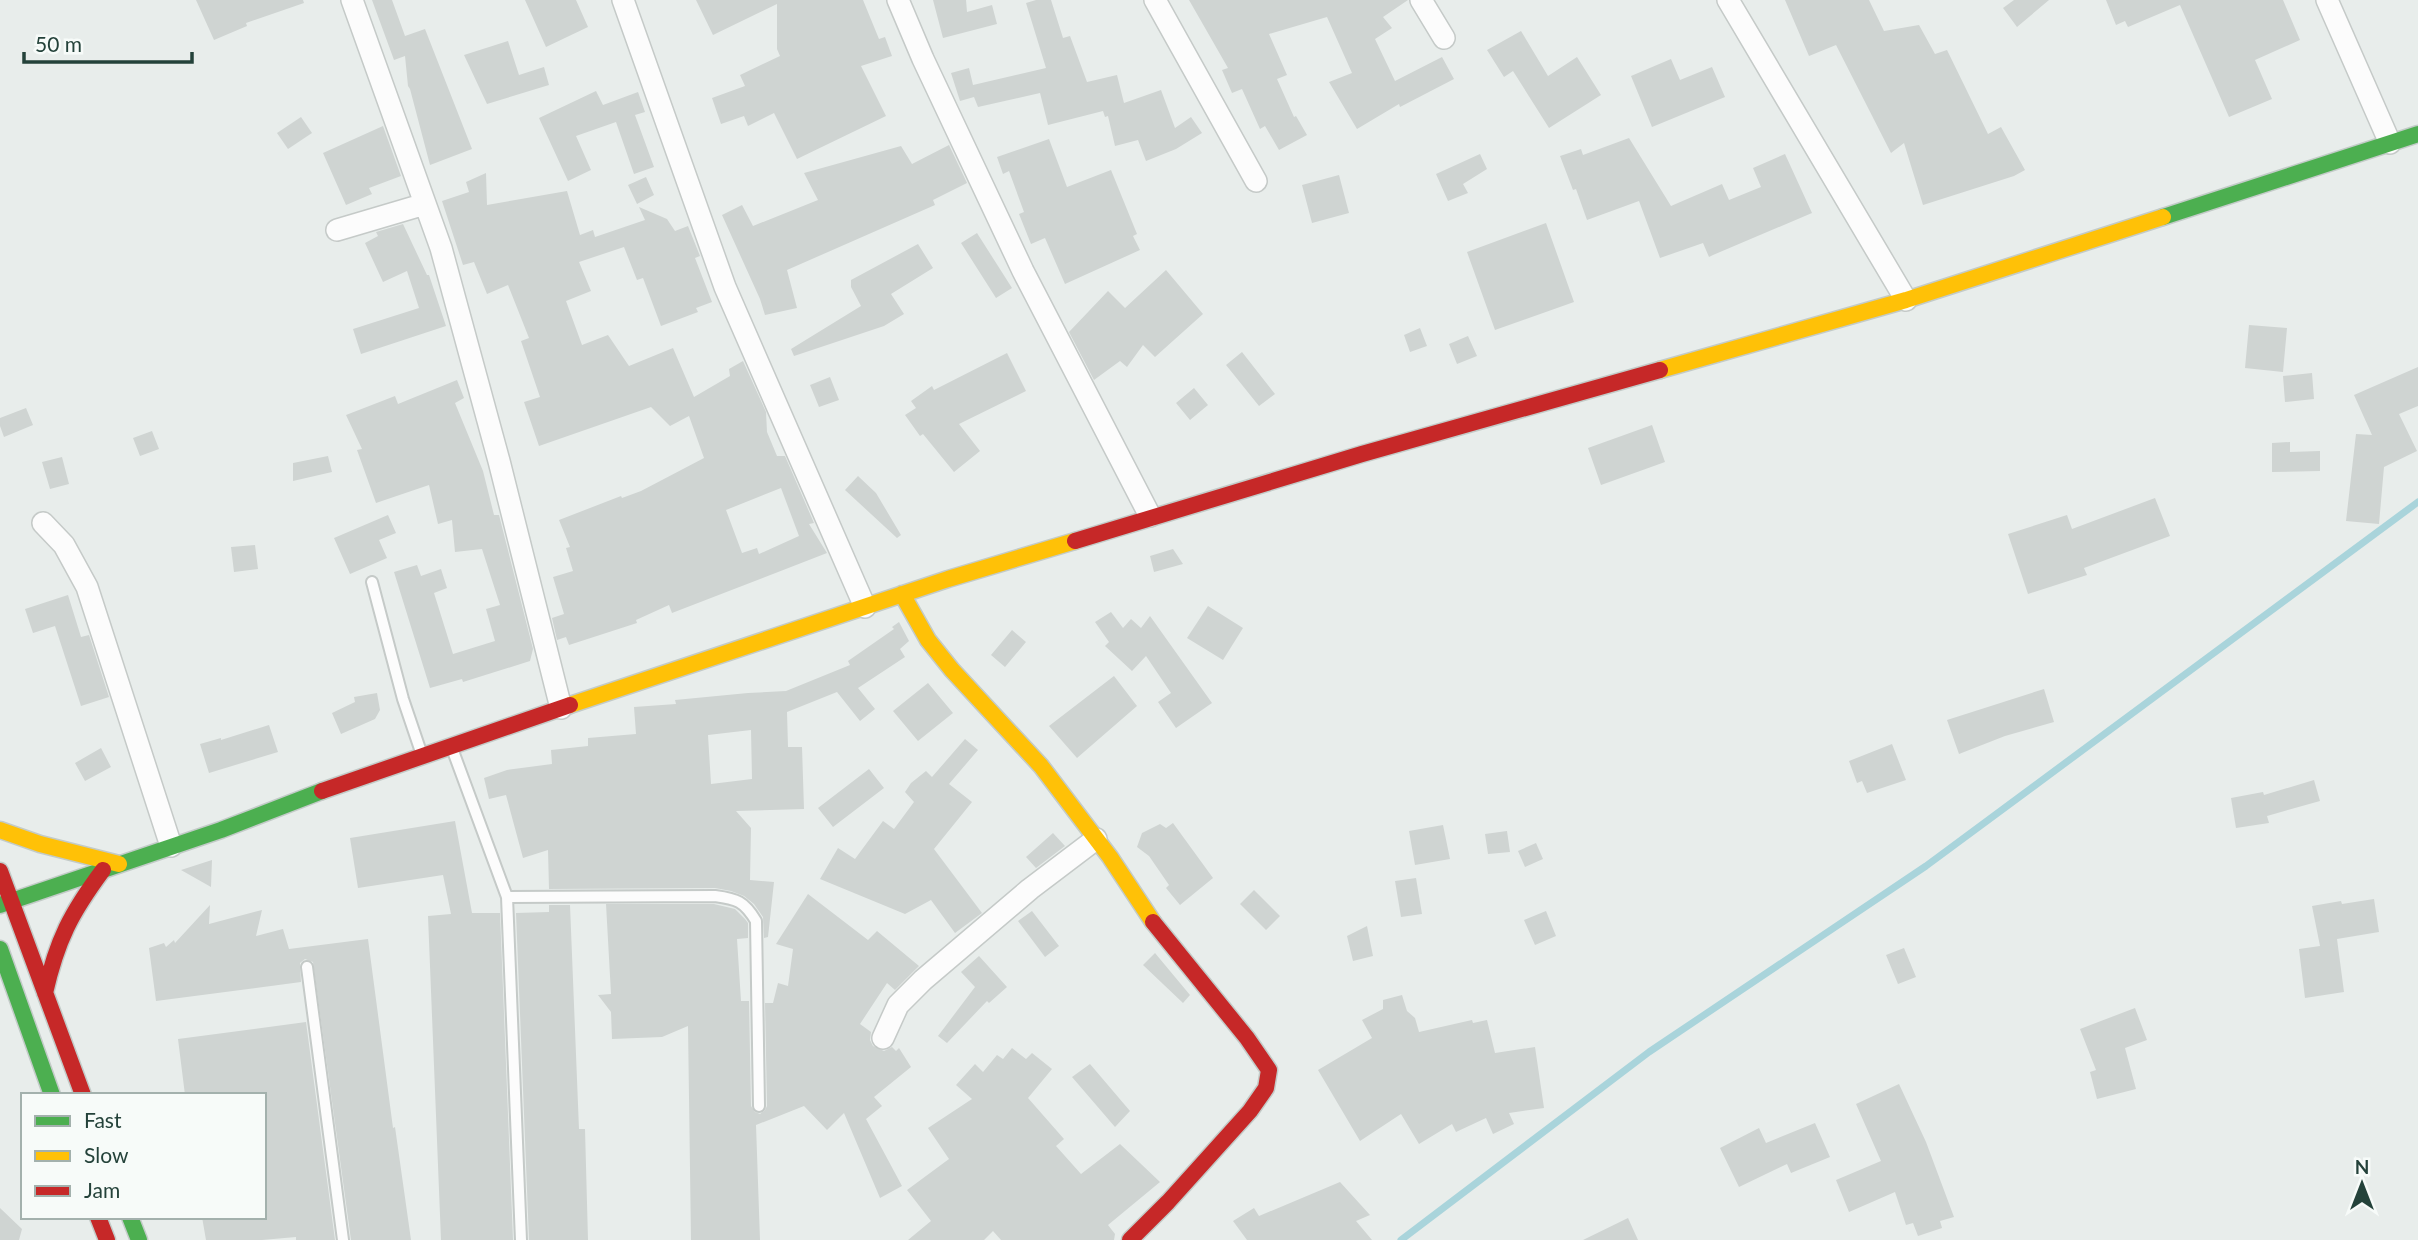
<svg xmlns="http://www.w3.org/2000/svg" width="2418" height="1240" font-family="Lato,sans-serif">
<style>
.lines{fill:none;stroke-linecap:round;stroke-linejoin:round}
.stream{stroke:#a9d4db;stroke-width:7}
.building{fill:#cfd4d2;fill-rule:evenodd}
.lane-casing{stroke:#c5cac8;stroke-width:14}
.street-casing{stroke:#c5cac8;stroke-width:24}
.fast-casing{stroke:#c3cbc8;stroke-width:19}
.slow-casing{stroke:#c3cbc8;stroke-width:19}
.jam-casing{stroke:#c3cbc8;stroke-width:19}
.lane{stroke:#fcfcfc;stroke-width:10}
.street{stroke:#fcfcfc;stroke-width:21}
.fast{stroke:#4caf50;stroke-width:16}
.slow{stroke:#ffc107;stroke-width:16}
.jam{stroke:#c62828;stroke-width:16}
</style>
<rect width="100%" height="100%" fill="#e8edeb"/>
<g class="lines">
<!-- stream -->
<path class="stream" d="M 1401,1240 L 1649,1052 L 1926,866 L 2418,502"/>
</g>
<!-- building -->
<path class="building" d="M 196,0 L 303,0 L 304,3 L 246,23 L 247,26 L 214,40 Z
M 372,0 L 392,0 L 405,36 L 425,29 L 472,149 L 430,165 L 410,89 L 408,86 L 405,56 L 394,60 Z
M 525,0 L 576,0 L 588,27 L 546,47 Z
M 696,0 L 863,0 L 879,39 L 885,37 L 892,56 L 861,66 L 886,116 L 797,159 L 774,113 L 748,126 L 744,116 L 721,124 L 712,98 L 745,86 L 740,75 L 780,56 L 777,49 L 777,4 L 713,35 Z
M 933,0 L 966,0 L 967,12 L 992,5 L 997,24 L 943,38 Z
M 1036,0 L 1051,0 L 1063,38 L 1070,36 L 1087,82 L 1117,75 L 1124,103 L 1161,90 L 1175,128 L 1191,117 L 1202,133 L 1176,149 L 1146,161 L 1138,140 L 1115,146 L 1108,116 L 1105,117 L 1103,111 L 1048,125 L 1040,93 L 978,107 L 974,97 L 960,101 L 951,73 L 969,68 L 973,85 L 1046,68 L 1026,3 Z
M 1189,0 L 1408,0 L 1383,17 L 1392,28 L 1375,39 L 1395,81 L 1442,57 L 1454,79 L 1400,107 L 1399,104 L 1357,129 L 1329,82 L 1352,73 L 1327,17 L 1269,34 L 1287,75 L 1277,79 L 1294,117 L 1296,116 L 1307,135 L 1279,150 L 1265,126 L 1260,129 L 1242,89 L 1232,93 L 1222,70 L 1228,68 Z
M 1785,0 L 1869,0 L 1884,31 L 1919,25 L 1935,54 L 1947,50 L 1988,134 L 2001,127 L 2025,170 L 2014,176 L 1923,205 L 1904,143 L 1891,153 L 1836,45 L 1809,56 Z
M 2014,0 L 2049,0 L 2017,27 L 2003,8 Z
M 2106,0 L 2283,0 L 2300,40 L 2255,60 L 2272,99 L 2229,117 L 2180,5 L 2128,27 L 2125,21 L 2116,25 Z
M 1521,31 L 1548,76 L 1577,57 L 1601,95 L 1549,128 L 1513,71 L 1504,77 L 1487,50 Z
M 508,41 L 519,75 L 544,67 L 549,85 L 487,104 L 464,55 Z
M 1671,59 L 1680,80 L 1712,67 L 1725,97 L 1652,127 L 1631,76 Z
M 596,91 L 603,105 L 638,92 L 645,112 L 635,115 L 654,167 L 634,174 L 616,122 L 576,136 L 591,170 L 568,181 L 539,118 Z
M 301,117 L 312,133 L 288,149 L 277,133 Z
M 383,126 L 401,176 L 369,188 L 372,194 L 346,205 L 323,153 Z
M 1629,138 L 1671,206 L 1722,184 L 1729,200 L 1761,187 L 1753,168 L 1785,154 L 1812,213 L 1713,255 L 1709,257 L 1703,243 L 1660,258 L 1639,201 L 1587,220 L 1576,189 L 1573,190 L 1560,156 L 1581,149 L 1583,155 Z
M 1049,139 L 1067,187 L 1111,170 L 1137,234 L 1133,236 L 1140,250 L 1065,284 L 1045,238 L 1031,244 L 1019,214 L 1024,212 L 1009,171 L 1003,174 L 997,157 Z
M 949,145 L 967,183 L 933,200 L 935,205 L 787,270 L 797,308 L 765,315 L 760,299 L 722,215 L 742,205 L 753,226 L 818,200 L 804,173 L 901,146 L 912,164 Z
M 1480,154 L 1487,169 L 1463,184 L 1468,193 L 1448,201 L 1436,174 Z
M 486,173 L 487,205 L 567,191 L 580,235 L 593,230 L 595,237 L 645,220 L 639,207 L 667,219 L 675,231 L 688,226 L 700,256 L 695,258 L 712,302 L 696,308 L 698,312 L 661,326 L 643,278 L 637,280 L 624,247 L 579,262 L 591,291 L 566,301 L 582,345 L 608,335 L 629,366 L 673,348 L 694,397 L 730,376 L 729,369 L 743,361 L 766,412 L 767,432 L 777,456 L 785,456 L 814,523 L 809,524 L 827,553 L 672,613 L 669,605 L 636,620 L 637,623 L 569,645 L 566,637 L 557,640 L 552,618 L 564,614 L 553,577 L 573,571 L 566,548 L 570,547 L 559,520 L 621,496 L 622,498 L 641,491 L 704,458 L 689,416 L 670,426 L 651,407 L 539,446 L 524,402 L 540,397 L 521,341 L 529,338 L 508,285 L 487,294 L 474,262 L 463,265 L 442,201 L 469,192 L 466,182 ZM 781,488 L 799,536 L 759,554 L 757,548 L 742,553 L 726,510 Z
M 1339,175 L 1349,213 L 1312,223 L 1302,185 Z
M 646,177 L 654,195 L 637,204 L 628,185 Z
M 1546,223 L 1574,302 L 1495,330 L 1467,252 Z
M 403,224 L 427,275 L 429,275 L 446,326 L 361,354 L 353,329 L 419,308 L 407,271 L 383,282 L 365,243 L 378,236 L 376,232 Z
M 977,233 L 1012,288 L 996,298 L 961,243 Z
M 918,244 L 933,268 L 891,294 L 904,314 L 884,326 L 794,356 L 791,349 L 861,306 L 851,287 L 851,280 Z
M 1166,270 L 1203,314 L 1155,357 L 1143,345 L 1127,367 L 1120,361 L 1094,380 L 1069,332 L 1108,291 L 1125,308 Z
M 2249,325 L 2287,328 L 2283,372 L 2245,368 Z
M 1420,328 L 1427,346 L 1410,352 L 1404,335 Z
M 1468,336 L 1477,356 L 1457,364 L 1449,344 Z
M 1242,352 L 1275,394 L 1259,406 L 1226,365 Z
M 1007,353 L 1026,391 L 959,424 L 980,451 L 954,472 L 923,434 L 920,436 L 905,415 L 916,408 L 911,401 L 932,386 L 934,390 Z
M 2418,367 L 2418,406 L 2399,414 L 2417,451 L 2384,467 L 2379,524 L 2346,521 L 2356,434 L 2372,435 L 2354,395 Z
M 2312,373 L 2314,399 L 2285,402 L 2283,376 Z
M 830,377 L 839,400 L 819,407 L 810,385 Z
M 457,380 L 464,398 L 455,403 L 483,471 L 494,515 L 499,515 L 533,649 L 530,661 L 463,682 L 462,679 L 430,688 L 394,572 L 417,565 L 421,576 L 441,569 L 447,588 L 434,593 L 453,654 L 495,641 L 486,609 L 500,605 L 482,549 L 455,552 L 452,520 L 438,524 L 429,485 L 376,503 L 357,450 L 362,449 L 346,415 L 395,396 L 398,404 Z
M 1194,388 L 1208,405 L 1190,420 L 1176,403 Z
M 26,408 L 33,425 L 4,437 L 0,426 L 0,418 Z
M 1652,425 L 1665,462 L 1601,485 L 1588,448 Z
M 152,431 L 159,449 L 140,456 L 133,438 Z
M 2290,442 L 2290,452 L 2320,451 L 2320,471 L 2272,472 L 2272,443 Z
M 328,456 L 332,472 L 293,481 L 293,463 Z
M 62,457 L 69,484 L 50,489 L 42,462 Z
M 858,476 L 876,493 L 901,535 L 897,538 L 845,490 Z
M 2155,498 L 2170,536 L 2084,568 L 2087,575 L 2028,594 L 2008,534 L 2067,515 L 2072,529 Z
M 388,515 L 396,533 L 379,540 L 387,558 L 350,574 L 334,538 Z
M 255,545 L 258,569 L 234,572 L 231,547 Z
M 1173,549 L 1183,564 L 1154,572 L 1150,556 Z
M 68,595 L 81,637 L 89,635 L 109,697 L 81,706 L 55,626 L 33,633 L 25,609 Z
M 1208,606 L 1243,628 L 1223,660 L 1187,638 Z
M 1111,612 L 1123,628 L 1131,619 L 1141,628 L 1150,616 L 1212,703 L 1176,728 L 1158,702 L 1171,693 L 1146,656 L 1132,671 L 1105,646 L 1109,642 L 1095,622 Z
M 899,622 L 909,641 L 900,649 L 905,657 L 858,688 L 875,709 L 860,721 L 837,692 L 787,712 L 788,747 L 802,747 L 804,809 L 736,811 L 751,828 L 750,880 L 774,882 L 768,937 L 764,938 L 763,917 L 754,904 L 744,896 L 731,891 L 715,888 L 549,889 L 548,850 L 523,858 L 506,795 L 489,799 L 484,778 L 507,770 L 552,764 L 551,750 L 588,746 L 588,738 L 636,734 L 634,707 L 676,704 L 675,700 L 748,693 L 786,691 L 850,665 L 848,661 L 894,629 L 892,627 ZM 751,730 L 752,779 L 711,784 L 708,735 Z
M 1012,630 L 1026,642 L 1005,667 L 991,655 Z
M 1114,676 L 1137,706 L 1077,758 L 1049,726 Z
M 928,683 L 953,713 L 918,741 L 893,711 Z
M 2044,689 L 2054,722 L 2005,736 L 1959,754 L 1947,720 Z
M 377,693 L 380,710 L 375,719 L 341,734 L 332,713 L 355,702 L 354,697 Z
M 269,725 L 278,752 L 209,773 L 200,744 L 221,738 L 221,740 Z
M 965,739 L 978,750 L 949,784 L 972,802 L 934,849 L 982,913 L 955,933 L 931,900 L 905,914 L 820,879 L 838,848 L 855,859 L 883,821 L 894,829 L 914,802 L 905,792 L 911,783 L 926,771 L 932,777 Z
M 1892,744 L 1906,780 L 1867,793 L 1862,781 L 1857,783 L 1849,761 Z
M 101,748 L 111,767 L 85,781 L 75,763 Z
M 869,769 L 884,788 L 833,827 L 818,808 Z
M 2314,780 L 2320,801 L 2267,816 L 2269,823 L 2236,828 L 2231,798 L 2263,792 L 2264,795 Z
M 455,821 L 472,913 L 500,913 L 513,1240 L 441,1240 L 428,916 L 451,914 L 443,875 L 358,888 L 350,838 Z
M 1173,823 L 1213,878 L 1180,905 L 1166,888 L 1169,885 L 1149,856 L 1137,847 L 1142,833 L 1160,824 L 1166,828 Z
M 1443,825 L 1450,859 L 1415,865 L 1409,831 Z
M 1507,831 L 1510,852 L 1488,854 L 1485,834 Z
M 1053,833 L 1065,846 L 1036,868 L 1026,857 Z
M 1536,843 L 1543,859 L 1525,867 L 1518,851 Z
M 212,860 L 211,887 L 181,870 Z
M 1416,878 L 1422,914 L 1401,917 L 1395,881 Z
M 1254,890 L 1280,916 L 1266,930 L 1240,904 Z
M 808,894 L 868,940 L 877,931 L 919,966 L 895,990 L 887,983 L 860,1024 L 871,1032 L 870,1040 L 873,1046 L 884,1051 L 892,1047 L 896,1051 L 899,1048 L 911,1067 L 874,1097 L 882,1106 L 866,1119 L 902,1186 L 880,1198 L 844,1113 L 827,1130 L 804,1106 L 756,1125 L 760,1240 L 691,1240 L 688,1026 L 662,1037 L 612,1039 L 611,1012 L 598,995 L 611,994 L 606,904 L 714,904 L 735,909 L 745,919 L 748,923 L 748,938 L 737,939 L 741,1001 L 749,1001 L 751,1106 L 755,1112 L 760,1114 L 765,1110 L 767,1106 L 765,1003 L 773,1003 L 778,983 L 788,986 L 793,949 L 776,944 Z
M 2374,899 L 2379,932 L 2337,939 L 2344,992 L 2305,998 L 2299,949 L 2320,946 L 2312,906 L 2341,901 L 2342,904 Z
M 210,905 L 209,924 L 262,910 L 256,936 L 283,929 L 289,949 L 368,939 L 393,1128 L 395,1127 L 411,1240 L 351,1240 L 313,962 L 305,959 L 300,963 L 301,982 L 156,1001 L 149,948 L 164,943 L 166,947 L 174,940 L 175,943 Z
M 549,905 L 570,905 L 579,1129 L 585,1129 L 588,1240 L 529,1240 L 516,913 L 549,912 Z
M 1032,911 L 1059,946 L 1045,957 L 1018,921 Z
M 1546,911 L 1556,936 L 1535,945 L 1524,920 Z
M 1367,926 L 1373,956 L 1353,961 L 1347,936 Z
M 1904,948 L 1916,977 L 1898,984 L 1886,955 Z
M 1155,953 L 1190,995 L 1183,1003 L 1143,965 Z
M 979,956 L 1007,987 L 989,1003 L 987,1001 L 947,1043 L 938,1036 L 975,987 L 961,972 Z
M 1402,995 L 1407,1011 L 1415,1018 L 1419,1032 L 1472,1020 L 1473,1023 L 1487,1020 L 1495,1053 L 1535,1047 L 1544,1108 L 1509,1113 L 1514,1124 L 1493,1134 L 1486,1118 L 1456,1132 L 1452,1124 L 1419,1144 L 1401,1114 L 1360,1141 L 1318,1070 L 1372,1038 L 1362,1020 L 1383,1009 L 1383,1000 Z
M 2135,1008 L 2147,1040 L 2125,1048 L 2136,1089 L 2097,1099 L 2090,1072 L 2096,1070 L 2080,1029 Z
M 306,1022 L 335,1240 L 296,1240 L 296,1237 L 262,1240 L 206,1240 L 202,1217 L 264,1217 L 264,1095 L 185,1095 L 178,1039 Z
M 1012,1048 L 1026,1059 L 1032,1053 L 1052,1069 L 1028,1098 L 1064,1139 L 1056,1146 L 1081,1174 L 1120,1144 L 1160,1182 L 1108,1225 L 1115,1234 L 1114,1240 L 1001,1240 L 993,1231 L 984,1240 L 908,1240 L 931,1221 L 907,1190 L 949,1159 L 928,1128 L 972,1099 L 956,1085 L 975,1064 L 983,1072 L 997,1055 L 1003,1059 Z
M 1090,1064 L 1130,1111 L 1115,1127 L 1072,1077 Z
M 1899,1084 L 1926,1142 L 1954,1217 L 1940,1221 L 1942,1228 L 1918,1236 L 1913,1223 L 1906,1225 L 1895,1192 L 1849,1212 L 1836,1180 L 1881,1161 L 1856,1104 Z
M 1815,1123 L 1830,1157 L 1791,1173 L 1787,1164 L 1739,1187 L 1720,1148 L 1759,1128 L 1766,1143 Z
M 1340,1182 L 1370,1215 L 1356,1221 L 1372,1240 L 1247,1240 L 1233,1221 L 1254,1208 L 1259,1216 Z
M 0,1208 L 22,1229 L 19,1240 L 0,1240 Z
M 1628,1218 L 1638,1240 L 1583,1240 Z"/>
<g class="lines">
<defs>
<path id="lane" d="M 372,582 L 403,699 L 422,755
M 453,751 L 507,897 L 521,1240
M 507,897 L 715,896 C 737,899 744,901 756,921 L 759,1106
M 307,967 L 343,1240"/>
<path id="street" d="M 352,0 L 441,248 L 499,461 L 561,708
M 623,0 L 725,287 L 865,607
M 898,0 L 923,59 L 1023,271 L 1150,516
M 1155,0 L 1256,181
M 1421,0 L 1444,38
M 1728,0 L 1906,300
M 2327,0 L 2390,143
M 337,230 L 425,204
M 43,523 L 64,545 L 87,587 L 171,846
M 883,1038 L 898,1005 L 923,980 L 1030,889 L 1096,839"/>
<path id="fast" d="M 2163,217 L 2418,134
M 0,905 L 221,830 L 322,791
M 0,949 L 52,1095
M 130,1217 L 139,1240"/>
<path id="slow" d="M 1660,370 L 1906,300 L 2163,217
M 902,594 L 928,640 L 952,670 L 1041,766 L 1110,857 L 1153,922
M 570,705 L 948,579 L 1075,541
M 0,830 L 40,844 L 119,864"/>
<path id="jam" d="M 1075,541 L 1362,454 L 1660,370
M 322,791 L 570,705
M 0,871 L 83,1095
M 45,993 C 57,940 71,913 103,870
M 98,1217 L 107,1240
M 1130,1240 L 1168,1202 L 1250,1111 L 1266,1088 L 1269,1070 L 1247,1038 L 1153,922"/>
</defs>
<!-- lane casing -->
<use href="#lane" class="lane-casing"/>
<!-- street casing -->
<use href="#street" class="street-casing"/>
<!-- fast casing -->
<use href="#fast" class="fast-casing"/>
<!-- slow casing -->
<use href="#slow" class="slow-casing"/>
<!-- jam casing -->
<use href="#jam" class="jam-casing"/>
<!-- lane -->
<use href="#lane" class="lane"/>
<!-- street -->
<use href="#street" class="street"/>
<!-- fast -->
<use href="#fast" class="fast"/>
<!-- slow -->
<use href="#slow" class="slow"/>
<!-- jam -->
<use href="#jam" class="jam"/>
</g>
<!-- legend -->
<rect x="21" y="1093" width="245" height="126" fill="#f7fbf9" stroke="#a3b1ad" stroke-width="2"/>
<rect x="35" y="1116" width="35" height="10" fill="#4caf50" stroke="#a3b1ad" stroke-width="2"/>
<text x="84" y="1128" font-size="21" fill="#24423a">Fast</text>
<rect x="35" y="1151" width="35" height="10" fill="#ffc107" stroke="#a3b1ad" stroke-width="2"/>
<text x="84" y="1163" font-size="21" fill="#24423a">Slow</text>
<rect x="35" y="1186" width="35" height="10" fill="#c62828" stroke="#a3b1ad" stroke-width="2"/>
<text x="84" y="1198" font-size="21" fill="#24423a">Jam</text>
<!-- north arrow -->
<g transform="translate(2362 1184)" stroke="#f7fbf9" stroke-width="5" paint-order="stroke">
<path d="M0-5L12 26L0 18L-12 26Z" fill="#24423a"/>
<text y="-10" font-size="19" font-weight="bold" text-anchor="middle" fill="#24423a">N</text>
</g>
<!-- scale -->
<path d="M24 52v10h168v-10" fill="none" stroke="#24423a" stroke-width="3.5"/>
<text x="35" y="52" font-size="21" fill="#24423a" stroke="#f7fbf9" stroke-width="5" paint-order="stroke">50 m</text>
</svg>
